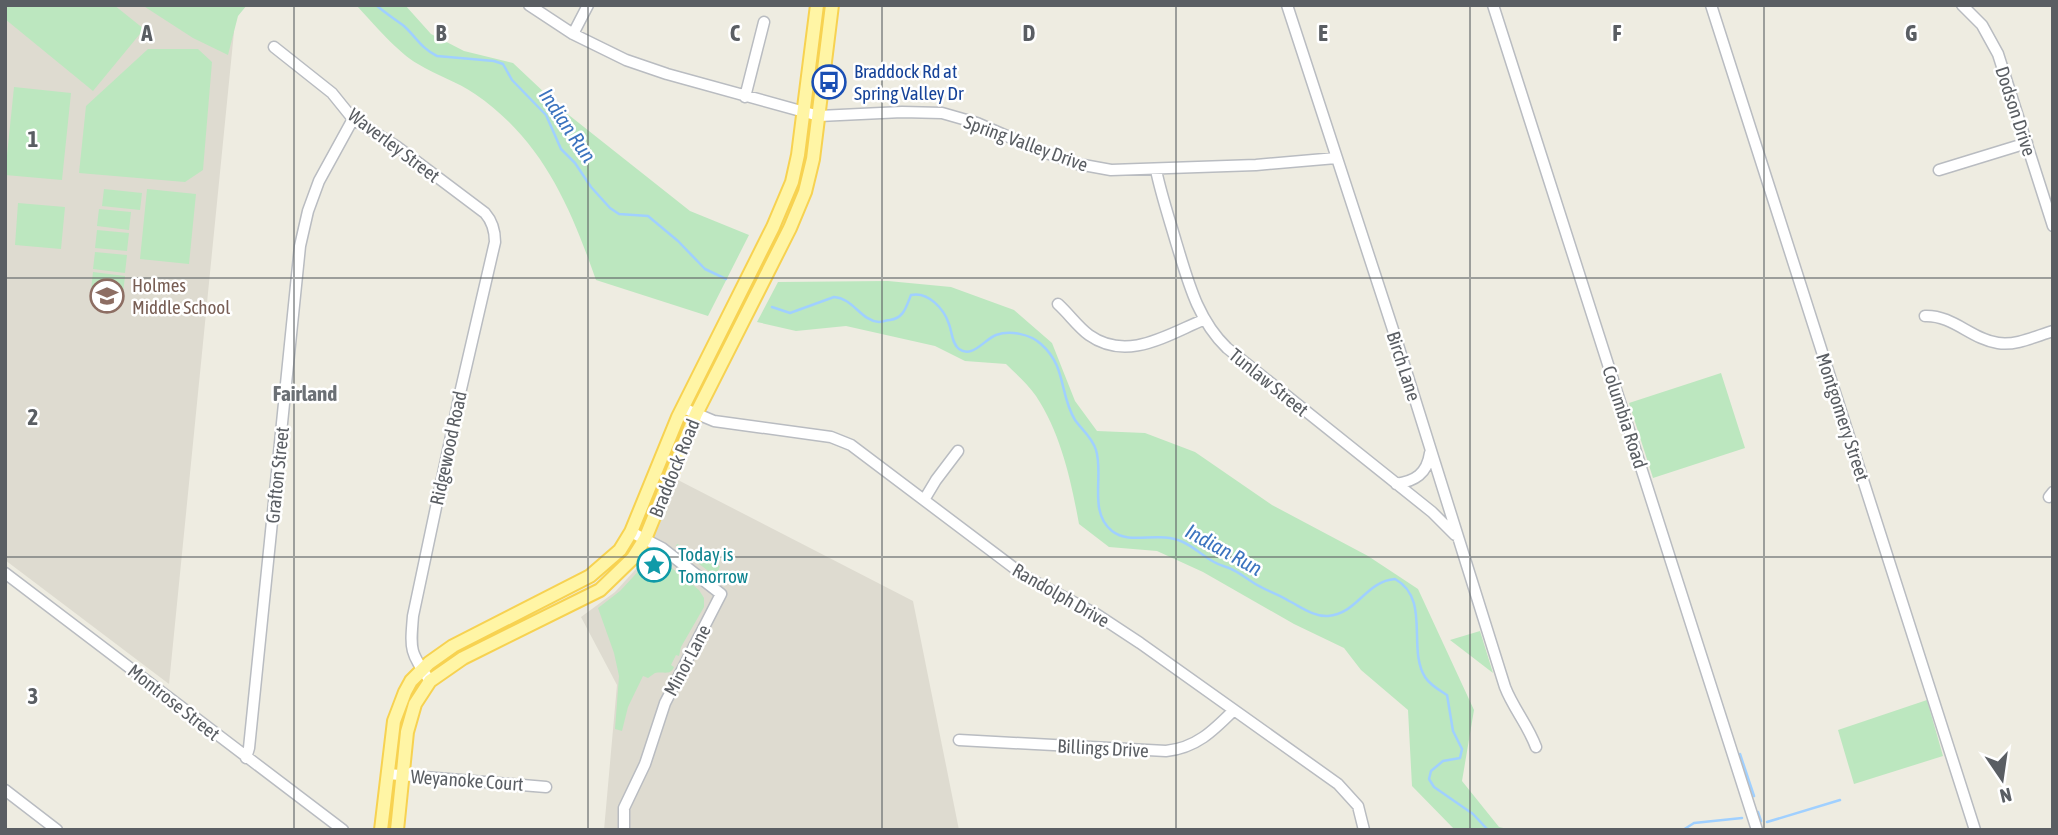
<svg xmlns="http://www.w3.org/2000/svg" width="2058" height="835" font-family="'Asap Condensed',sans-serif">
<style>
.education{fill:#dedbd0}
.green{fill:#bce7bf}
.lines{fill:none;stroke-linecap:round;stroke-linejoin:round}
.stream{stroke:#a0d0ff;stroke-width:2.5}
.minor-casing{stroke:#b9bcc1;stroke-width:13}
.major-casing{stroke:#f7d251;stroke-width:16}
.minor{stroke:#fff;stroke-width:10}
.major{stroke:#fff5a5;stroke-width:12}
.grid{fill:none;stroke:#5a5e63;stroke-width:2;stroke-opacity:0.55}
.labels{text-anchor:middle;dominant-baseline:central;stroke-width:5;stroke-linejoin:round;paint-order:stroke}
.transit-label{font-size:19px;fill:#164399;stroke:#fff;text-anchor:start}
.street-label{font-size:19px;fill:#5a5e63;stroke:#fff}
.education-label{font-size:19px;fill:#785e54;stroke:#fff;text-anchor:start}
.culture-label{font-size:19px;fill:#0d838f;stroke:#fff;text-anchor:start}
.water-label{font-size:21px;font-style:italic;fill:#3c74bf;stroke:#fff}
.neighbourhood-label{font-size:21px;font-weight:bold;fill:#6b7075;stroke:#fff}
.grid-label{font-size:23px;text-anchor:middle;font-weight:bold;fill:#5a5e63;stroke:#fff;stroke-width:5;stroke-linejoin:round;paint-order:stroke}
</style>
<rect width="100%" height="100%" fill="#eeece1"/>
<!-- education -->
<path class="education" d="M 5,5 L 201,5 L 234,32 L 169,684 L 5,560 Z
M 678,480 L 913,601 L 959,830 L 604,830 L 617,685 L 581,617 L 615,592 L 636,569 L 662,518 Z"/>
<!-- green -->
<path class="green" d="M 5,5 L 114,5 L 144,29 L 93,91 L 5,19 Z
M 142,5 L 247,5 L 238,16 L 228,55 L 193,38 Z
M 356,5 L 405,5 L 431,34 L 464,51 L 513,63 L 565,112 L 690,211 L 749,235 L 708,316 L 596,280 C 570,206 542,140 475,94 C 458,82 436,75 418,64 C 398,53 372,22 356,5 Z
M 148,49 L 198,49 L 212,62 L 203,170 L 185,182 L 79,173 L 86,106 Z
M 14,87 L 71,93 L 62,180 L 5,175 Z
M 104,189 L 142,193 L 140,210 L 102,206 Z
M 147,189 L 196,194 L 189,264 L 140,259 Z
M 18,203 L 65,207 L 61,249 L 15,245 Z
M 99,209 L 131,212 L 129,230 L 97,226 Z
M 97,230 L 129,233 L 127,251 L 95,248 Z
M 95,252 L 127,255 L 125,273 L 93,269 Z
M 93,272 L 125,276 L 123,293 L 91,290 Z
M 888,281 L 951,287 L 1014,310 L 1052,343 L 1075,401 L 1097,431 L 1145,433 L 1195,452 L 1272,505 L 1368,556 L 1418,589 L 1474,710 L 1462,781 L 1499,827 L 1512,830 L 1455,830 L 1412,786 L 1408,710 L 1361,670 L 1344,648 L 1294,624 L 1203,572 L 1157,551 L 1109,547 L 1079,524 C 1071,480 1061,434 1036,396 C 1028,384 1016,374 1006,364 L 965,361 L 935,346 L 846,326 L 796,331 L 757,322 L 778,282 Z
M 1721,373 L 1745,448 L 1653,478 L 1629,403 Z
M 677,544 L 720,566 L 716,577 L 676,546 Z
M 655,557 L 662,560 L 699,590 L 704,598 L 704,607 L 681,647 L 679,656 L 676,655 L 671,665 L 674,667 C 670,676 664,671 655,673 L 648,678 L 643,676 L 628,707 L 622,731 L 615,729 L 619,676 L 614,653 L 598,608 L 620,591 L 645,564 Z
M 1480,631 L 1493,673 L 1450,640 Z
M 1927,700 L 1943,756 L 1854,784 L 1838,730 Z"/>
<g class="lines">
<!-- stream -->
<path class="stream" d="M 376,5 C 385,13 395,19 404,26 C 416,37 422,49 437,56 L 494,61 L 503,64 L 512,80 L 546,115 L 561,149 L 575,163 L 591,187 L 610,208 L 619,214 L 648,216 L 678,241 L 705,269 L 726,279
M 772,307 L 790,313 L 834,297 C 853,298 861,321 879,322 C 883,322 886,320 890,320 C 904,318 906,307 911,295 C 928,291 944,309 949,324 C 952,332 952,344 959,349 C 972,359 985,339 996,335 C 1010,330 1030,334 1041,344 C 1067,367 1059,394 1075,420 C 1082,430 1092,437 1096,450 C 1104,475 1088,512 1112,531 C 1131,546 1158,530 1183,542 C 1194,547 1203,556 1214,562 C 1219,565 1224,566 1229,568 C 1240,572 1250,582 1261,587 C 1270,592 1280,595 1289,601 C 1301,607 1314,617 1328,616 C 1357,614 1366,581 1395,579 C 1431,599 1407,648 1425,677 C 1430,685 1439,690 1447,695 L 1453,731 L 1462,749 L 1460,758 L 1443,761 L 1431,771 L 1429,779 L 1434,787 L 1473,814 L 1488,830
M 1740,754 L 1754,796
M 1758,812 L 1761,821
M 1767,822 L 1840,800
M 1683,830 L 1694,823 L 1742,818"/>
<defs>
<path id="minor" d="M 529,5 L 573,34 L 626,60 L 667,74 L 819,116 L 902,112 L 942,113 L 977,123 L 1041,151 L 1078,164 L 1111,170 L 1256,165 L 1336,158
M 1287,5 L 1398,345 L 1505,687 C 1513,708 1528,725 1536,747
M 1493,5 L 1757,830
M 1711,5 L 1975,830
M 1962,5 L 1982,25 L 1998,54 L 2053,226
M 573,34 L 588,5
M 274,47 L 332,93 L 353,119 L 396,146 L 485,213 C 492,221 495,230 495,242 L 461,389 L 413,616 C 410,651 410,652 430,681
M 745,97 L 764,22
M 1156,170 C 1161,194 1169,218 1176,242 C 1188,281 1197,319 1227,348 L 1432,512 L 1455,535
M 1939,170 L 2027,143
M 1058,304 C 1069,314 1078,327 1089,335 C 1127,362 1167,335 1203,320
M 1925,316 C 1953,315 1971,339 1998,343 C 2016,346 2036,336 2053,331
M 683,408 L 714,421 L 831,437 L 851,445 L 1026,577 L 1096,614 L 1140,643 L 1338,784 L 1358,806 L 1364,830
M 1396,484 C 1415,481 1427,474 1430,453
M 2049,497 L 2053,492
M 924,500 L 936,480 L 958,451
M 5,573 L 343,830
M 959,740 L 1166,751 C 1196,748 1213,731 1234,710
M 246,758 L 249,748 L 300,246 L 308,211 L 319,181 L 353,119
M 388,774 L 546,787
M 5,790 L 57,830
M 624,830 L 624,808 L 645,764 L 665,703 L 721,594 L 662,548 L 631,532"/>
<path id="major" d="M 381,830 L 394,721 L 405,692 L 411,681 L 429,663 L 453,646 L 590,576 L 620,550 L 631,532 L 678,417 L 773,227 L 792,182 L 798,155 L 817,5
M 397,830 L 407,732 L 415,704 L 430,681 L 463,658 L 600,590 L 633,558 L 645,539 L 696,414 L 790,228 L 805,192 L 813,159 L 832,5"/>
</defs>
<!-- minor casing -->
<use href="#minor" class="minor-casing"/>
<!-- major casing -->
<use href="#major" class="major-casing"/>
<!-- minor -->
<use href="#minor" class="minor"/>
<!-- major -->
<use href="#major" class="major"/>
</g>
<!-- grid -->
<path class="grid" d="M 294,5 L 294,830M 588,5 L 588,830M 882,5 L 882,830M 1176,5 L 1176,830M 1470,5 L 1470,830M 1764,5 L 1764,830M 5,278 L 2053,278M 5,557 L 2053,557"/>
<!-- icons -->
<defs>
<symbol id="bus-ring" viewBox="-11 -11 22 22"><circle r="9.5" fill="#fff" stroke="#1a4fb4" stroke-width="1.5"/><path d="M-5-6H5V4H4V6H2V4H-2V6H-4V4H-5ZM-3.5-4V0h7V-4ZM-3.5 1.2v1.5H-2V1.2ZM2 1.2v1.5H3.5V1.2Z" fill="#1a4fb4"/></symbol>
<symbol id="school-ring" viewBox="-11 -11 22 22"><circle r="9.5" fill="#fff" stroke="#8d6e63" stroke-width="1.5"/><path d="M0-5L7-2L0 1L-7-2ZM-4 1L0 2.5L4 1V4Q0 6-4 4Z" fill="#8d6e63"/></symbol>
<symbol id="sight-ring" viewBox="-11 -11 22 22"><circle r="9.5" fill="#fff" stroke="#0f9aa8" stroke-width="1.5"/><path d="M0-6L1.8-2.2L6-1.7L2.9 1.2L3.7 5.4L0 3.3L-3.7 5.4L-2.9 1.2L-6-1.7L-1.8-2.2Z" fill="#0f9aa8"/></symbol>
</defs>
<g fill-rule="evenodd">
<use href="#bus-ring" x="810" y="63" width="38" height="38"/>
<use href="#school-ring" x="88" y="277" width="38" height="38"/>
<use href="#sight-ring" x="635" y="546" width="38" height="38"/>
</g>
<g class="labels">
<!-- transit labels -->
<g class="transit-label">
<text x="854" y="71">Braddock Rd at<tspan x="854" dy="22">Spring Valley Dr</tspan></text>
</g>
<!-- street labels -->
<g class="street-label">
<text transform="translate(2016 111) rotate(72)">Dodson Drive</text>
<text transform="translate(1026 143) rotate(20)">Spring Valley Drive</text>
<text transform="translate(394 145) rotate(37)">Waverley Street</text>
<text transform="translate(1404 366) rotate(72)">Birch Lane</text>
<text transform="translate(1269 382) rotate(39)">Tunlaw Street</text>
<text transform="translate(1625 417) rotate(72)">Columbia Road</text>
<text transform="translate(1843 417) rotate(72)">Montgomery Street</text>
<text transform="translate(448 448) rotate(-78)">Ridgewood Road</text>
<text transform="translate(674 468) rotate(-68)">Braddock Road</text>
<text transform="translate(277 475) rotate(-84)">Grafton Street</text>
<text transform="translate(1061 595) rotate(30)">Randolph Drive</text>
<text transform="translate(687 660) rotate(-62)">Minor Lane</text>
<text transform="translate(174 702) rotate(38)">Montrose Street</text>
<text transform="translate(1103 748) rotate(3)">Billings Drive</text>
<text transform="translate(467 780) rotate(4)">Weyanoke Court</text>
</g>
<!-- education labels -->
<g class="education-label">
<text x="132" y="285">Holmes<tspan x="132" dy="22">Middle School</tspan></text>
</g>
<!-- culture labels -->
<g class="culture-label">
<text x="678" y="554">Today is<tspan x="678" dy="22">Tomorrow</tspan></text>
</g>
<!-- water labels -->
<g class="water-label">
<text transform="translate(568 125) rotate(56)">Indian Run</text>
<text transform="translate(1224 549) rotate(29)">Indian Run</text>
</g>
<!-- neighbourhood labels -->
<g class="neighbourhood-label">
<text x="305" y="393">Fairland</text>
</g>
</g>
<g class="grid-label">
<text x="147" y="41">A</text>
<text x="441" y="41">B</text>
<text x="735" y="41">C</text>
<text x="1029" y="41">D</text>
<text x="1323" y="41">E</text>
<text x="1617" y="41">F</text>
<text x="1911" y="41">G</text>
<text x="33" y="147">1</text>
<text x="33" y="425">2</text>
<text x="33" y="704">3</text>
</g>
<!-- border -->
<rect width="2058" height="835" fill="none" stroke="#5a5e63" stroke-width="14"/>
<!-- north arrow -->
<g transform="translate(2002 779) rotate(167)" stroke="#ffffff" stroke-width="5" paint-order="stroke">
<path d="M0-5L12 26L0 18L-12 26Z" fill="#5a5e63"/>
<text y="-10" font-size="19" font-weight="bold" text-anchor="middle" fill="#5a5e63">N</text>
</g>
</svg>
